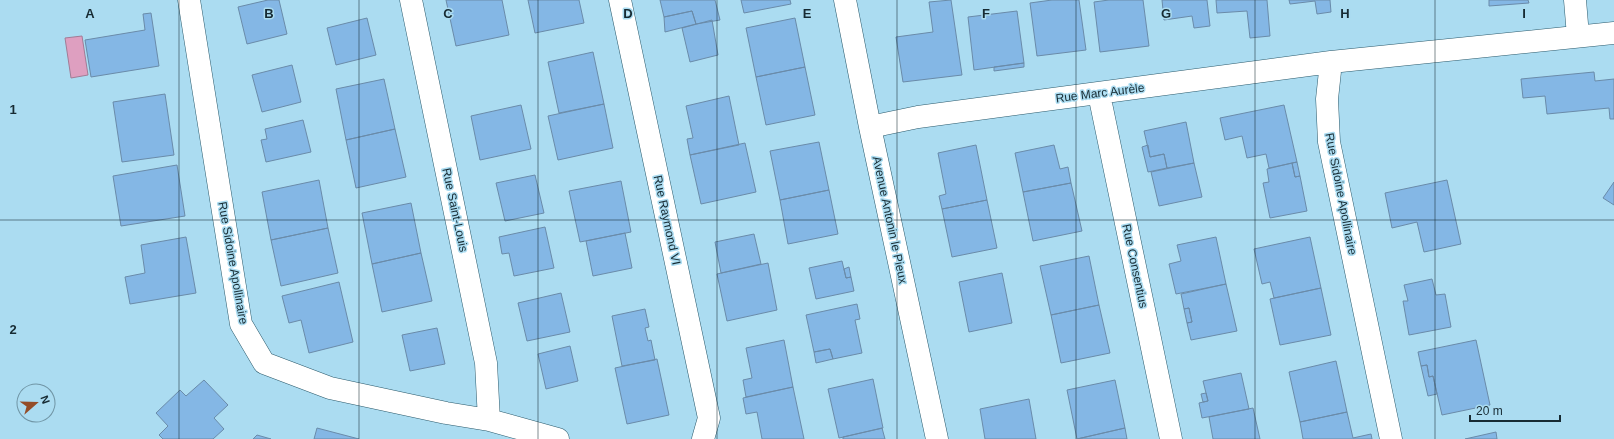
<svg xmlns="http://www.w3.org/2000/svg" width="1614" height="439" font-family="Helvetica,sans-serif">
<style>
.water{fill:#de9fc0;stroke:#a27c96}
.building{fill:#84b7e5;stroke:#6a8ba9}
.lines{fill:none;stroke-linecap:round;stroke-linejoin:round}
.street-casing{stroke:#2b5a6c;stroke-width:23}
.street{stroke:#fff;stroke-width:22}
.grid{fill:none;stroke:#172b33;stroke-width:1;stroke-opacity:0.55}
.labels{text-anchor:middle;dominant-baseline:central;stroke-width:3;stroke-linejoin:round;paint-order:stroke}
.street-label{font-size:12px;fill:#172b33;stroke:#abdcf1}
.grid-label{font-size:13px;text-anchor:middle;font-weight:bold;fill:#172b33;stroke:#abdcf1;stroke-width:3;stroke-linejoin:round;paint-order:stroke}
</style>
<rect width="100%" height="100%" fill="#abdcf1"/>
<!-- water -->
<path class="water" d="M 82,36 L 88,75 L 71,78 L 65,38 Z"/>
<!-- building -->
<path class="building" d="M 268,0 L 279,0 L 287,34 L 247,44 L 238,7 Z
M 446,0 L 502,0 L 509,35 L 456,46 Z
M 528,0 L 579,0 L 584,23 L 535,33 Z
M 660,0 L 715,0 L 720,20 L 696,24 L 692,11 L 664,17 Z
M 741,0 L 790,0 L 791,4 L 744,13 Z
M 951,0 L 962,75 L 903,82 L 896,37 L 933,32 L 929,2 Z
M 1052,0 L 1079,0 L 1086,50 L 1037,56 L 1030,3 Z
M 1109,0 L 1143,0 L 1149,46 L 1100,52 L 1094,2 Z
M 1162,0 L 1207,0 L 1210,26 L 1194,28 L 1192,16 L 1164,20 Z
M 1216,0 L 1267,0 L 1270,36 L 1250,38 L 1247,11 L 1217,13 Z
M 1289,0 L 1330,0 L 1331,12 L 1317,14 L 1315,1 L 1290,4 Z
M 1489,0 L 1528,0 L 1529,3 L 1489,6 Z
M 692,11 L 696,24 L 665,32 L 664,17 Z
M 1017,11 L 1024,63 L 974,70 L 968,17 Z
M 151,13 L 159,66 L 91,77 L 85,40 L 145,30 L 143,14 Z
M 367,18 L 376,55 L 336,65 L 327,28 Z
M 795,18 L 805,67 L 756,77 L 746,28 Z
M 712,20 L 718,55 L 690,62 L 682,28 Z
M 593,52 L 604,104 L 559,113 L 548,62 Z
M 1024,63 L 1024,67 L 994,71 L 994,67 Z
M 292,65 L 301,102 L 262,112 L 252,75 Z
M 805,67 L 815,115 L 766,125 L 756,77 Z
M 1594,72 L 1595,81 L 1614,79 L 1614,119 L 1610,119 L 1609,108 L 1547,114 L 1545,96 L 1523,98 L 1521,79 Z
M 384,79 L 395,129 L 346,140 L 336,89 Z
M 165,94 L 174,155 L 122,162 L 113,102 Z
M 729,96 L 739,145 L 690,155 L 687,139 L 693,138 L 686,106 Z
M 604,104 L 613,148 L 558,160 L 548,116 Z
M 521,105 L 531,149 L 480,160 L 471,116 Z
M 1284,105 L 1297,162 L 1269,168 L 1266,154 L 1247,158 L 1242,136 L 1225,140 L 1220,118 Z
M 303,120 L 311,152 L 266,162 L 261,140 L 267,139 L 265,129 Z
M 1186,122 L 1194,163 L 1167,168 L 1164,154 L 1150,157 L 1144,131 Z
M 395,129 L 406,177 L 356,188 L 346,140 Z
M 819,142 L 829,190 L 780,200 L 770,151 Z
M 745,143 L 756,192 L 701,204 L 690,155 Z
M 976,145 L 987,200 L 942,209 L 939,196 L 946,194 L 938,153 Z
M 1054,145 L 1060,169 L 1068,167 L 1071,183 L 1023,192 L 1015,153 Z
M 1148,145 L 1150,157 L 1164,154 L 1167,168 L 1148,172 L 1142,147 Z
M 1297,162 L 1300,176 L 1295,177 L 1292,163 Z
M 1194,163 L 1202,197 L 1159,206 L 1151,172 Z
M 1292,163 L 1295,177 L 1300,176 L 1307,211 L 1270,218 L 1263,183 L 1269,182 L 1267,169 Z
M 177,165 L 185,216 L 121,226 L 113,176 Z
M 535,175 L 544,213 L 505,221 L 496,183 Z
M 319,180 L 328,228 L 271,240 L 262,192 Z
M 1447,180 L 1461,244 L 1424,252 L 1417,222 L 1392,228 L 1385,193 Z
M 621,181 L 631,232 L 580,242 L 569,191 Z
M 1614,182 L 1614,205 L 1603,198 Z
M 1071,183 L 1082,231 L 1033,241 L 1023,192 Z
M 829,190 L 838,234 L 788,244 L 780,200 Z
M 987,200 L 997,248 L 952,257 L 942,209 Z
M 411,203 L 421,253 L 372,264 L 362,213 Z
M 545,227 L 554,268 L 514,276 L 509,253 L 502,254 L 499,237 Z
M 328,228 L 338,273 L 281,286 L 271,240 Z
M 625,233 L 632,268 L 593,276 L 586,241 Z
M 754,234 L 761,264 L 721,273 L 715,242 Z
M 186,237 L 196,293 L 130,304 L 125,277 L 145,273 L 141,245 Z
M 1216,237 L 1226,284 L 1176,294 L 1169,264 L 1181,261 L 1177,245 Z
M 1310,237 L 1321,288 L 1274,298 L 1270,282 L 1262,284 L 1254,249 Z
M 421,253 L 432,301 L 382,312 L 372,264 Z
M 1089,256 L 1099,305 L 1051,315 L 1040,266 Z
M 842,261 L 846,278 L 851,277 L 854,291 L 816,299 L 809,268 Z
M 768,263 L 777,310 L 727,321 L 717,274 Z
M 849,267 L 851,277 L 846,278 L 844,269 Z
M 1002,273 L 1012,323 L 969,332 L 959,282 Z
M 1432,279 L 1436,295 L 1445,294 L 1451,327 L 1409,335 L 1403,301 L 1408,301 L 1404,285 Z
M 339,282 L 353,342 L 309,353 L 301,320 L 289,323 L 282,296 Z
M 1226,284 L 1237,331 L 1191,340 L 1187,323 L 1192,322 L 1189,308 L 1184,309 L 1181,294 Z
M 1321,288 L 1331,335 L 1280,345 L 1270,299 Z
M 561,293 L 570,332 L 527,341 L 518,303 Z
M 857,304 L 860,319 L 855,320 L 862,353 L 833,359 L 830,349 L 814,352 L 806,315 Z
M 1099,305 L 1110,353 L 1061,363 L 1051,315 Z
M 1189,308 L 1192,322 L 1187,323 L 1184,309 Z
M 645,309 L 649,327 L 645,328 L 648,341 L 651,340 L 655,360 L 622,366 L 612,316 Z
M 437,328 L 445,364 L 410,371 L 402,335 Z
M 784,340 L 793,387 L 746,397 L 743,380 L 752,378 L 746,348 Z
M 1476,340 L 1490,405 L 1442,415 L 1433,376 L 1429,377 L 1427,365 L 1421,366 L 1418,352 Z
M 570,346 L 578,381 L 546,389 L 538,354 Z
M 830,349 L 833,359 L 816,363 L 814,352 Z
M 657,359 L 669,415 L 627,424 L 615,368 Z
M 1336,361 L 1347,412 L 1300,422 L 1289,372 Z
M 1427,365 L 1429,377 L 1433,376 L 1437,394 L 1428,396 L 1421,366 Z
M 1241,373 L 1249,409 L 1202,418 L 1199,403 L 1208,401 L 1203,381 Z
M 873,379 L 883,428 L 839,438 L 828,389 Z
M 204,380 L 228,405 L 214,418 L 224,429 L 213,439 L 163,439 L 159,435 L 168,426 L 156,413 L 180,390 L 186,396 Z
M 1115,380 L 1125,428 L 1077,439 L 1067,390 Z
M 793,387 L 804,439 L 762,439 L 757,412 L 746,414 L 743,398 Z
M 1206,393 L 1208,401 L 1203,402 L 1201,394 Z
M 1029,399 L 1036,439 L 985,439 L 980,409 Z
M 1253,408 L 1260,439 L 1213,439 L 1209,417 Z
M 1347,412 L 1353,438 L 1371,434 L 1372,439 L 1303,439 L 1300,422 Z
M 317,428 L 359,439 L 314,439 Z
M 882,428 L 885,439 L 843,439 L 843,437 Z
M 1125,428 L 1127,439 L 1077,439 Z
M 1496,432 L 1497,439 L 1465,439 Z
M 257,435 L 271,439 L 253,439 Z"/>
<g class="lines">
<defs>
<path id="street" d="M 189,0 L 241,324 L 264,363 L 330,388 L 446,413 L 489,420 L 558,439
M 411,0 L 486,363 L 489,420
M 620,0 L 709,418 L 703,439
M 845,0 L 870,127 L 937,439
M 1575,0 L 1578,36
M 1331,62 L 1327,99 L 1329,142 L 1391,439
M 1099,94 L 1171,439
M 870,127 L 918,117 L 1331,62 L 1614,33"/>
</defs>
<!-- street casing -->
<use href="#street" class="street-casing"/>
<!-- street -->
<use href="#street" class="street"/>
</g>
<!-- grid -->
<path class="grid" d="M 179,0 L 179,439M 359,0 L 359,439M 538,0 L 538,439M 717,0 L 717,439M 897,0 L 897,439M 1076,0 L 1076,439M 1255,0 L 1255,439M 1435,0 L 1435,439M 0,220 L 1614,220"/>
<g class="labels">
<!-- street labels -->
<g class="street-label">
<text transform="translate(1100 93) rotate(-7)">Rue Marc Aurèle</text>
<text transform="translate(1341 194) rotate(79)">Rue Sidoine Apollinaire</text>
<text transform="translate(455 210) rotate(78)">Rue Saint-Louis</text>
<text transform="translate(667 220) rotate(78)">Rue Raymond VI</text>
<text transform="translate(890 220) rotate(78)">Avenue Antonin le Pieux</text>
<text transform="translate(233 263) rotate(80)">Rue Sidoine Apollinaire</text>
<text transform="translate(1135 266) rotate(78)">Rue Consentius</text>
</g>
</g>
<g class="grid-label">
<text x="90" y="18">A</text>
<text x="269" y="18">B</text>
<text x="448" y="18">C</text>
<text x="628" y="18">D</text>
<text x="807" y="18">E</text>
<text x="986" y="18">F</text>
<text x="1166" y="18">G</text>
<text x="1345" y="18">H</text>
<text x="1524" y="18">I</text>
<text x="13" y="114">1</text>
<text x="13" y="334">2</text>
</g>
<!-- north arrow -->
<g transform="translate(36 403) rotate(70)"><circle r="19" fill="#abdcf1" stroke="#7095a5"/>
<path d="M0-3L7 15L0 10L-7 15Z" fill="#944d28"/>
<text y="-6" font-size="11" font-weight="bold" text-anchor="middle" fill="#172b33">N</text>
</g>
<!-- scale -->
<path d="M1470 415v6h90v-6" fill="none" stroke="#172b33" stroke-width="2"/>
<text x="1476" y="415" font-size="12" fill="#172b33" stroke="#abdcf1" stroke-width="3" paint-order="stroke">20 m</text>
</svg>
